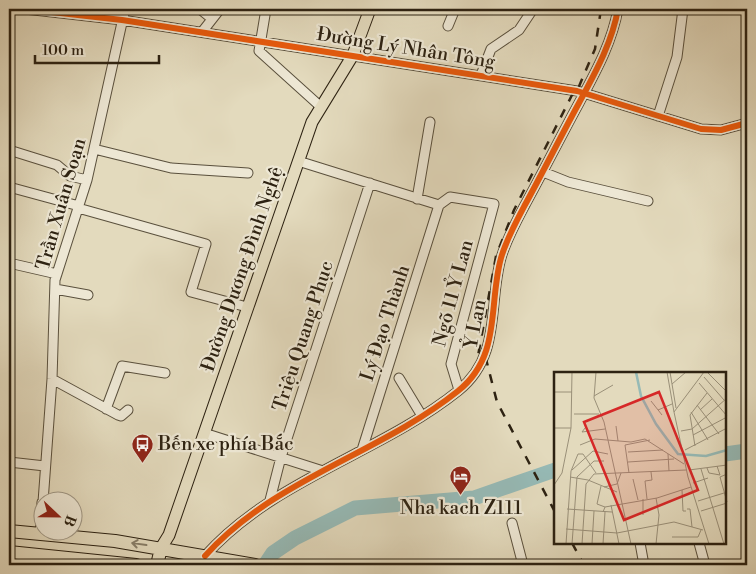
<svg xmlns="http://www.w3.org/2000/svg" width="756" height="574" font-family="'Libre Bodoni',serif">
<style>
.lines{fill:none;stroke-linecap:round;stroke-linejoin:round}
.river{stroke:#96bab6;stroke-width:15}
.minor-casing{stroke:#5a503d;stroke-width:11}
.major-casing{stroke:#2d2212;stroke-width:13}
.highway-casing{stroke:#2d2212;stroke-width:14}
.minor{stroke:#ede7d4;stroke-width:9}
.major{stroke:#e3dabd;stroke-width:11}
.highway{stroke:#e3dabd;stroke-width:12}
.rail{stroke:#2d2212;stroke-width:2.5;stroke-dasharray:9 9;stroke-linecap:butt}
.cycleway-casing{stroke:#ede7d4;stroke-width:9}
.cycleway{stroke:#e8590c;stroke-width:6}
.oneway{stroke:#887e68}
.labels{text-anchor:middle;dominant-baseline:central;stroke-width:4.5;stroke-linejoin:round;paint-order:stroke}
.street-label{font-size:19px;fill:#2d2212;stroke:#ede7d4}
.poi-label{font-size:19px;fill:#2d2212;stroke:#ede7d4;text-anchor:start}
.inset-river{fill:none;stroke:#96bab6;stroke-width:2.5}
.inset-road{fill:none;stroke:#9a9079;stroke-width:1}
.view{fill:#d62828;fill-opacity:0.15;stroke:#d62828;stroke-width:2.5}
.inset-edge{fill:none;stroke:#2d2212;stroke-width:2.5}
</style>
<rect width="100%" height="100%" fill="#e3dabd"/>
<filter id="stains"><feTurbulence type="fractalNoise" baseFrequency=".004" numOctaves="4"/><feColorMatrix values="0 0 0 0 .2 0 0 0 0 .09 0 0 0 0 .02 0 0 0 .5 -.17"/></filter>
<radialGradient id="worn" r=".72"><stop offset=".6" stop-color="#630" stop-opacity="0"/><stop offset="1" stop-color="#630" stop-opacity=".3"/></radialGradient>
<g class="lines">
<!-- river -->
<path class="river" d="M 725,454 L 747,451
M 265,565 L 273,553 L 295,538 L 355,508 L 474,498 L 555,470"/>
<defs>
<path id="minor" d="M 25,9 L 122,20 L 577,91 L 701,129 L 721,130 L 747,123
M 200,9 L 211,18
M 266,9 L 259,51 L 321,107
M 448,26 L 455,9
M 202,32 L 220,9
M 481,75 L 491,49 L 519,30 L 533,9
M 658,116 L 677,57 L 683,9
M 94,149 L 171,168 L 248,173
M 9,150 L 57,165 L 70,176 L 87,180
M 298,161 L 439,205
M 543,172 L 568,182 L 648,201
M 9,187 L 79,206
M 417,199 L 430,122
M 78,208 L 206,244 L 191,292 L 247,307
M 9,263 L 57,274
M 55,289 L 88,295
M 399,378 L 422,416
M 52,379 L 118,415 L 121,416 L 128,410
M 106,409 L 122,366 L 165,373
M 204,433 L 323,471
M 362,450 L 439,205 L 450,197 L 494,204 L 451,364 L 459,390
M 9,462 L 45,466
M 270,500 L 281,457 L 370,183
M 43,502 L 52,379 L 55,280 L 87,180 L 125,9
M 512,523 L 523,565
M 40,534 L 42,502
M 640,543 L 644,565
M 699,543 L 705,565
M 205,556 C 274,479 379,454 458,391 C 502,356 488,305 501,258 C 506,240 517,220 526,203 C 544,170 561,136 579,103 C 595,73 612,43 618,9"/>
<path id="major" d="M 161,548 L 169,535 L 312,122 L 353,55 L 370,9"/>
<path id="highway" d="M 9,531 L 115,541 L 255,565
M 9,552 L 136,565
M 157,565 L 161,548"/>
</defs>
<!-- minor casing -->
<use href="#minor" class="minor-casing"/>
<!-- major casing -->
<use href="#major" class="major-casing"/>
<!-- highway casing -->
<use href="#highway" class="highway-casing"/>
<!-- minor -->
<use href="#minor" class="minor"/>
<!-- major -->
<use href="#major" class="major"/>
<!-- highway -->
<use href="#highway" class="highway"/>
<!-- rail -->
<path class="rail" d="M 555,512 L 497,402 L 486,359 L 478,356 L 496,256 L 514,210 L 573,93 L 577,91 L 595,49 L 601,9
M 572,543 L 584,565"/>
<defs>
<path id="cycleway" d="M 25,9 L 122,20 L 577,91 L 701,129 L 721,130 L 747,123
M 205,556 C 274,479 379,454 458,391 C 502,356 488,305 501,258 C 506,240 517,220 526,203 C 544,170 561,136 579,103 C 595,73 612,43 618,9"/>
</defs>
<!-- cycleway casing -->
<use href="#cycleway" class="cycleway-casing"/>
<!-- cycleway -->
<use href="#cycleway" class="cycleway"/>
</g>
<!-- one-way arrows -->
<defs><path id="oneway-shaft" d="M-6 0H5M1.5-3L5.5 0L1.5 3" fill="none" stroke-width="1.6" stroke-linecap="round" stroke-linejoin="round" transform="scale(1.25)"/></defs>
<use class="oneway" href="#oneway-shaft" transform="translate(139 544) rotate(-172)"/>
<!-- icons -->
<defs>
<symbol id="bus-pin" viewBox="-11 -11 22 30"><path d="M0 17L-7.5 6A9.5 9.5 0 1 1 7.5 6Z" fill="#8f2418" stroke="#ede7d4"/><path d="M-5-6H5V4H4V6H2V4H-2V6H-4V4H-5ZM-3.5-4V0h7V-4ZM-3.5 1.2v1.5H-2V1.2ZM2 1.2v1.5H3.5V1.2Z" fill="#fff"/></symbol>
<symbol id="hotel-pin" viewBox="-11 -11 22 30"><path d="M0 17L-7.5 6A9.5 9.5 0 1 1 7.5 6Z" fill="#8f2418" stroke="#ede7d4"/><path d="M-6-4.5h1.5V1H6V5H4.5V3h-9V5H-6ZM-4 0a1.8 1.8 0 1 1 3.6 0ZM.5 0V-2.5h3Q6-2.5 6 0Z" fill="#fff"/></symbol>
</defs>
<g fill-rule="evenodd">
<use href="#bus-pin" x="130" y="432" width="25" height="34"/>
<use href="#hotel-pin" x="448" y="464" width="25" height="34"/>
</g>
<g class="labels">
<!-- street labels -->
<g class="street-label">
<text transform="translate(406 48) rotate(9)">Đường Lý Nhân Tông</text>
<text transform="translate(61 204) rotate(-74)">Trần Xuân Soạn</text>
<text transform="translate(242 269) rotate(-71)">Đường Dương Đình Nghệ</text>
<text transform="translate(453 293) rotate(-75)">Ngõ 11 Ỷ Lan</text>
<text transform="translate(385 323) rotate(-72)">Lý Đạo Thành</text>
<text transform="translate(475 324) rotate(-79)">Ỷ Lan</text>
<text transform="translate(303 336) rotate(-72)">Triệu Quang Phục</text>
</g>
<!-- poi labels -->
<g class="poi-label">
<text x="158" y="444">Bến xe phía Bắc</text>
<text x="461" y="508" text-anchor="middle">Nha kach Z111</text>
</g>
</g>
<!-- overview -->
<g transform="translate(554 372)">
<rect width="172" height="172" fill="#e3dabd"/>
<path class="inset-river" d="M 82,0 L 87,24 L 102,52 L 124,82 L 152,84 L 173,78"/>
<path class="inset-road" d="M 42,0 L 40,26 L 50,50 L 77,172M 113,0 L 120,40M 116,0 L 122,36M 150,0 L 120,40 L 134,105 L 155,172M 154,1 L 173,20M 150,5 L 170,28M 145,11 L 173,44M 118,12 L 132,0M 0,20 L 18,20M 40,24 L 59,13M 97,29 L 108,43M 143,33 L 165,62M 104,38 L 118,32M 146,38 L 158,27M 137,40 L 154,68M 20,42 L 45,42M 62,54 L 64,69M 0,56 L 17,56M 31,56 L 28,60 L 51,57M 127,59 L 138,57 L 173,26M 139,63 L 173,45M 26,73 L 41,67 L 77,70 L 91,67 L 130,92M 141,74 L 136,43 L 153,21M 131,78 L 173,56M 74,80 L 109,78M 114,82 L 115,99M 74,90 L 120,87M 153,96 L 155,101 L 166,103 L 163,94M 147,97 L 170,172M 18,98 L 39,79 L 54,82M 135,98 L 173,93M 75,101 L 71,73 L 96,68M 173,102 L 166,105 L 173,130M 16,105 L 34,108 L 63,120M 79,107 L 84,128M 139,111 L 154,106M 0,113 L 8,101 L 17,56 L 18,0M 47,114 L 43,132 L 51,135 L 49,140M 50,115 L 63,112 L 67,101M 128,118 L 129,139 L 132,139M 89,127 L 89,143M 93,127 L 91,109 L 98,108 L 97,100M 144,129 L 170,121M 57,133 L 65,172M 51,135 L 103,126 L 137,115M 13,137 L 58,140M 133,137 L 136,137 L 138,155M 147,139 L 173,131M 12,157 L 63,161 L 120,150 L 149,158M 118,165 L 144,165 L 147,158M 12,172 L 17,99 L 24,82 L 29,82 L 42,101M 18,172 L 23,105 L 40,89 L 50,89M 28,172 L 32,112 L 40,102 L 132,98M 38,172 L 40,139M 49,172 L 51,140M 102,172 L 105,143 L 102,126"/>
<path class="view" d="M 105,20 L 144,118 L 70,148 L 30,50 Z"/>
<rect width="172" height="172" class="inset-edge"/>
</g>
<!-- margin -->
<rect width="756" height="574" fill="none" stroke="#e3dabd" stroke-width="30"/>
<rect x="10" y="10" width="736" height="554" fill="none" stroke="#2d2212" stroke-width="2.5"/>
<rect x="15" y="15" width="726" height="544" fill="none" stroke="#2d2212"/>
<!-- north arrow -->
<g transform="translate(58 516) rotate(112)"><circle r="24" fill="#ede7d4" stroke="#a09886"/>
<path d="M0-4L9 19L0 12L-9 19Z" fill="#8f2418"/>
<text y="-8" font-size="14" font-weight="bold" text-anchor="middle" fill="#2d2212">B</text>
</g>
<!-- scale -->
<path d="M35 55v8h124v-8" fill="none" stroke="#2d2212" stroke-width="2.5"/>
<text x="42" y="55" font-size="15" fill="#2d2212" stroke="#ede7d4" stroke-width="4" paint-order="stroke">100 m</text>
<rect width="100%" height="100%" filter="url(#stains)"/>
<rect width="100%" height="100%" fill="url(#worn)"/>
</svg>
